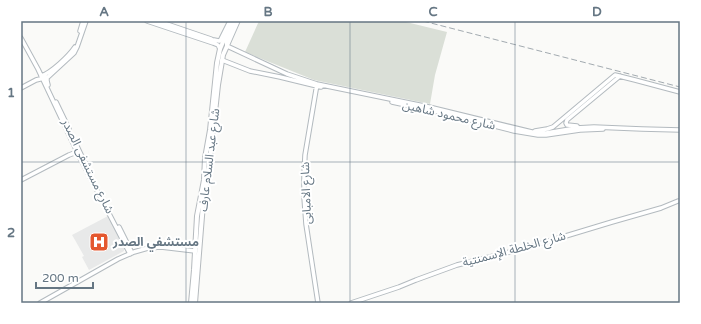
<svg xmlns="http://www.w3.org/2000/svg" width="701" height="324" font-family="'Varela Round','Noto Sans Arabic',sans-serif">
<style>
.built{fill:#e8e9e9}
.green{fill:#dadfd7}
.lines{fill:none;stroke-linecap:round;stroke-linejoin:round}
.secondary-casing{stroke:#b3babf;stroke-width:5.5}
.primary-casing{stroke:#b5babe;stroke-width:6}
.secondary{stroke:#fff;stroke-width:3.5}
.primary{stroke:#fff;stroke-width:4}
.rail{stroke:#a2aab0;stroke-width:1;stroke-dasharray:6 3;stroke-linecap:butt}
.grid{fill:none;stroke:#657683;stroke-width:1;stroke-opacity:0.55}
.labels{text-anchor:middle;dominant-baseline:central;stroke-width:4;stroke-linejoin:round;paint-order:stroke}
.street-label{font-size:12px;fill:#657683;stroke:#fff}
.poi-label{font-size:12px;font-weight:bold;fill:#657683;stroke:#fff;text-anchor:start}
.neatline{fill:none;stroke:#657683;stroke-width:1.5}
.grid-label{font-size:13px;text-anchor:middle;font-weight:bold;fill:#657683}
</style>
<rect width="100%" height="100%" fill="#fafaf8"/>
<!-- built -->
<path class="built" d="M 108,216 L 125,249 L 124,250 L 124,251 L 89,270 L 82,257 L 84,256 L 75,240 L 72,235 Z"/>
<!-- green -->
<path class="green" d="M 259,21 L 402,21 L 447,32 L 435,75 L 430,104 L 314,80 L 245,52 Z"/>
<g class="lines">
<defs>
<path id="secondary" d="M 147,21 L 213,43 L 218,45 L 220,49
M 158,21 L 211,39 L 215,42
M 238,21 L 227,46 L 287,74 L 317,84 L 429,107 L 536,133 L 546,133 L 576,128 L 594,127 L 642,129 L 680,130
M 80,31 L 83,21
M 21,38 L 38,69 L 73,143 L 77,152 L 130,254
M 214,40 L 219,41 L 220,41 L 230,21
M 222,60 L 250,71 L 280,77 L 321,87
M 41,76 C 51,73 69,56 75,47
M 47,77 L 47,81 L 48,85
M 317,84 L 305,155 L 304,176 L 304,197 L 306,224 L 318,303
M 21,88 L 36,80 L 48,77 L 74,53 L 77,47 L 86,21
M 56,102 L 69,129
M 392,102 L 443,113 L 514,131 L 538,135 L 546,135 L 580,130 L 603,129
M 577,126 L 567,125 L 566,123 L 567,120 L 620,76
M 535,131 L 547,129 L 553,127 L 615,75 L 635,80 L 680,92
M 74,140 L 85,163
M 21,180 L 69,155 L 77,152
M 119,227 L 132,253
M 40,303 L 118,259 L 134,252 L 148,248 L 161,247 L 195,251
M 351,303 L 399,287 L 416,280 L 457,265 L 526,248 L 612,222 L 661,208 L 678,201"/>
<path id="primary" d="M 191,303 L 194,270 L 197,216 L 204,180 L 205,158 L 210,130 L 217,63 L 220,49 L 232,21
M 195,303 L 203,204 L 209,167 L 218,85 L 223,55 L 227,46 L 227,40 L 235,21"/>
</defs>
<!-- secondary casing -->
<use href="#secondary" class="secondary-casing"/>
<!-- primary casing -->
<use href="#primary" class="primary-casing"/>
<!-- secondary -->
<use href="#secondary" class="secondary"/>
<!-- primary -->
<use href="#primary" class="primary"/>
<!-- rail -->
<path class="rail" d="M 423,21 L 680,87"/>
</g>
<!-- grid -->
<path class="grid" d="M 186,21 L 186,303M 350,21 L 350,303M 515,21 L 515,303M 21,162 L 680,162"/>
<!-- icons -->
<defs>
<symbol id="hospital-square" viewBox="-11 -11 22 22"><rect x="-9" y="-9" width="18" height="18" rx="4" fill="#e4572e" stroke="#fff"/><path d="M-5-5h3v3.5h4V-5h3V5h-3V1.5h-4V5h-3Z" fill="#fff"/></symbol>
</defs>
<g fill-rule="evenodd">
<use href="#hospital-square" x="88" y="231" width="22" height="22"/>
</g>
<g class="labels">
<!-- street labels -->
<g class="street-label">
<text transform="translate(449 115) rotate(13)">شارع محمود شاهين</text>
<text transform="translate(209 160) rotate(-83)">شارع عبد السلام عارف</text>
<text transform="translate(88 166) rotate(64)">شارع مستشفى الصدر</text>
<text transform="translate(306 193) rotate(-92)">شارع الامبابى</text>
<text transform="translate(514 249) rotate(-15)">شارع الخلطة الإسمنتية</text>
</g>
<!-- poi labels -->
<g class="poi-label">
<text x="113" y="242">مستشفي الصدر</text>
</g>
</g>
<!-- border -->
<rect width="701" height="324" fill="none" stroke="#ffffff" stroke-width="44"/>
<!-- scale -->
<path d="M36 282v6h57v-6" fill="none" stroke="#657683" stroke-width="2"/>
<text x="42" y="282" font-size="12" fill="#657683" stroke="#ffffff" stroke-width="3" paint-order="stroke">200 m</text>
<rect x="22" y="22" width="657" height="280" class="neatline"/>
<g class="grid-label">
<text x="104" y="16">A</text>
<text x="268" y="16">B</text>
<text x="433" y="16">C</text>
<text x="597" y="16">D</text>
<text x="11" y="97">1</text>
<text x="11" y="237">2</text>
</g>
</svg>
